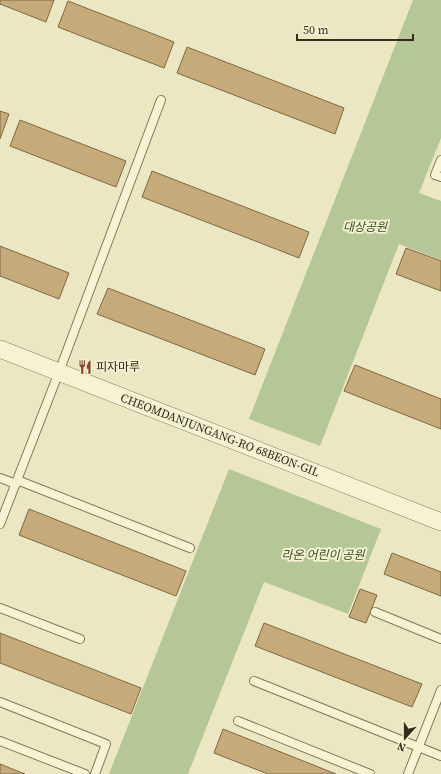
<svg xmlns="http://www.w3.org/2000/svg" width="441" height="774" font-family="'Source Serif 4','Noto Sans KR',serif">
<style>
.green{fill:#b6c797}
.building{fill:#c5ab7a;stroke:#7f6842}
.lines{fill:none;stroke-linecap:round;stroke-linejoin:round}
.lane-casing{stroke:#82795a;stroke-width:10}
.street-casing{stroke:#82795a;stroke-width:18}
.lane{stroke:#f6f3d4;stroke-width:8}
.street{stroke:#f6f3d4;stroke-width:17}
.labels{text-anchor:middle;dominant-baseline:central;stroke-width:4;stroke-linejoin:round;paint-order:stroke}
.park-label{font-size:12px;font-style:italic;fill:#3a4e26;stroke:#f2f0d0}
.poi-label{font-size:12px;fill:#332d1d;stroke:#f2f0d0;text-anchor:start}
.street-label{font-size:12px;fill:#332d1d;stroke:#f2f0d0}
</style>
<rect width="100%" height="100%" fill="#eae7c2"/>
<!-- green -->
<path class="green" d="M 413,0 L 441,0 L 441,138 L 419,193 L 441,201 L 441,260 L 399,244 L 320,446 L 249,419 Z
M 229,469 L 381,529 L 348,614 L 264,582 L 188,774 L 109,774 Z"/>
<!-- building -->
<path class="building" d="M 0,0 L 54,0 L 46,22 L 0,4 Z
M 68,1 L 174,42 L 164,68 L 58,27 Z
M 187,47 L 344,108 L 335,134 L 177,73 Z
M 0,111 L 9,114 L 0,139 Z
M 20,120 L 126,161 L 116,187 L 10,146 Z
M 152,171 L 309,232 L 299,258 L 142,197 Z
M 0,246 L 69,273 L 59,299 L 0,276 Z
M 406,248 L 441,261 L 441,291 L 396,274 Z
M 108,288 L 265,349 L 255,375 L 97,314 Z
M 355,365 L 441,399 L 441,429 L 344,391 Z
M 29,509 L 186,571 L 176,596 L 19,535 Z
M 392,553 L 441,572 L 441,596 L 384,574 Z
M 360,589 L 377,595 L 366,623 L 349,617 Z
M 264,623 L 422,684 L 412,707 L 255,646 Z
M 0,633 L 141,688 L 131,714 L 0,663 Z
M 223,729 L 336,774 L 268,774 L 214,753 Z
M 0,764 L 25,774 L 0,774 Z"/>
<g class="lines">
<defs>
<path id="lane" d="M 441,160 L 435,175 L 441,177
M 0,478 L 16,484
M 17,480 L 190,548
M 0,524 L 59,372 L 161,100
M 0,608 L 80,639
M 375,612 L 441,639
M 254,681 L 441,756
M 0,702 L 106,744 L 95,774
M 238,721 L 370,774
M 0,741 L 85,774
M 408,774 L 441,690"/>
<path id="street" d="M 0,349 L 441,522"/>
</defs>
<!-- lane casing -->
<use href="#lane" class="lane-casing"/>
<!-- street casing -->
<use href="#street" class="street-casing"/>
<!-- lane -->
<use href="#lane" class="lane"/>
<!-- street -->
<use href="#street" class="street"/>
</g>
<!-- icons -->
<defs>
<symbol id="restaurant-bare" viewBox="-9 -9 18 18"><path d="M-5-6h1v4h1v-4h1v4h1v-4h1v5L-1.5 .5V6h-2V.5L-5-1ZM5-6V6H3V1.5H1.5Q1.5-4 5-6Z" fill="#8c442f" stroke="#f2f0d0" stroke-width="2.5" paint-order="stroke"/></symbol>
</defs>
<g fill-rule="evenodd">
<use href="#restaurant-bare" x="75" y="357" width="20" height="20"/>
</g>
<g class="labels">
<!-- park labels -->
<g class="park-label">
<text x="365" y="227">대상공원</text>
<text x="323" y="555">라온 어린이 공원</text>
</g>
<!-- poi labels -->
<g class="poi-label">
<text x="96" y="367">피자마루</text>
</g>
<!-- street labels -->
<g class="street-label">
<text transform="translate(220 435) rotate(21)">CHEOMDANJUNGANG-RO 68BEON-GIL</text>
</g>
</g>
<!-- north arrow -->
<g transform="translate(405 738) rotate(201)" stroke="#f2f0d0" stroke-width="3" paint-order="stroke">
<path d="M0-3L7 15L0 10L-7 15Z" fill="#332d1d"/>
<text y="-6" font-size="11" font-weight="bold" text-anchor="middle" fill="#332d1d">N</text>
</g>
<!-- scale -->
<path d="M297 34v6h116v-6" fill="none" stroke="#332d1d" stroke-width="2"/>
<text x="303" y="34" font-size="12" fill="#332d1d" stroke="#f2f0d0" stroke-width="3" paint-order="stroke">50 m</text>
</svg>
